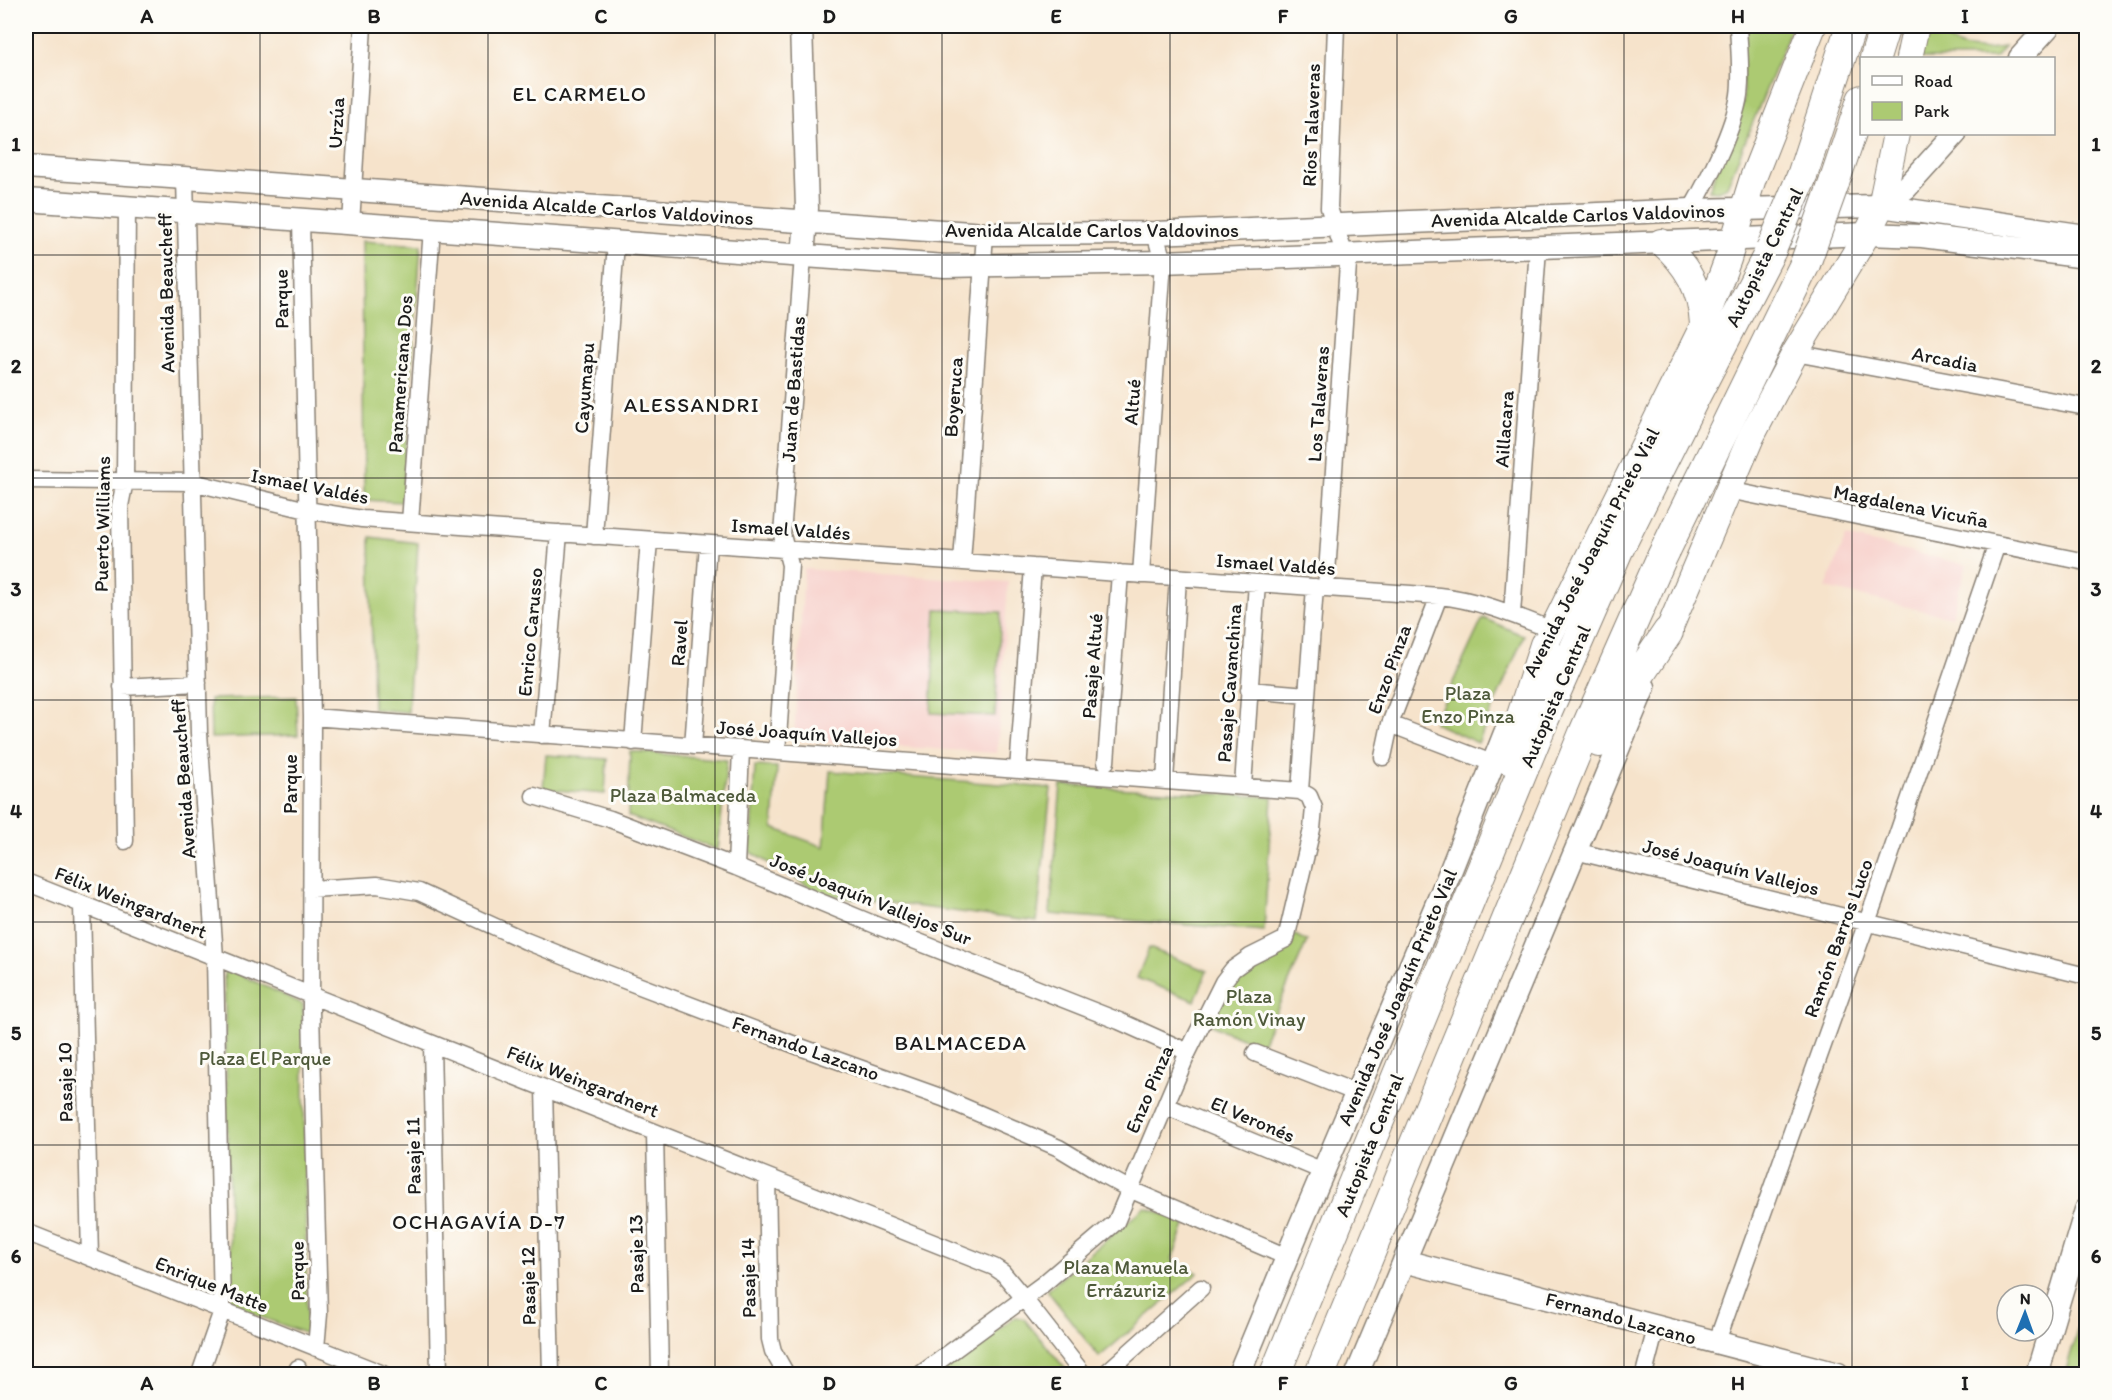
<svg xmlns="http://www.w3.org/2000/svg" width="2112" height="1400" font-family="Itim,sans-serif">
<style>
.built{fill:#f7d0cb}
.green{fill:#acca72;stroke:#647347;stroke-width:1.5}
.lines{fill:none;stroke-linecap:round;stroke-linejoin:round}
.street-casing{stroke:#898074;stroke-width:19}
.secondary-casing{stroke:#898074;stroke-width:25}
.primary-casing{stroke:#898074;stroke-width:28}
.highway-casing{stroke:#898074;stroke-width:32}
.street{stroke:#fff;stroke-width:16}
.secondary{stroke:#fff;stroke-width:22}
.primary{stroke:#fff;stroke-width:26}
.highway{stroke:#fff;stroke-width:30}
.highway-bridge-casing{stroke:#898074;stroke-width:32;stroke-linecap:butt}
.highway-bridge{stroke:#fff;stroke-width:30}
.grid{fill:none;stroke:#1c1c1c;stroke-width:1.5;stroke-opacity:0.55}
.labels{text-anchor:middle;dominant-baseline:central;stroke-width:6;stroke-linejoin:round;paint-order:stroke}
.street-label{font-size:20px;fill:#1c1c1c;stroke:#fdfcf7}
.park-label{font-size:20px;fill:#4e593a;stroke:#fdfcf7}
.neighbourhood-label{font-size:21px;letter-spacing:1.5px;fill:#1c1c1c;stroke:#fdfcf7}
.neatline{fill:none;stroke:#1c1c1c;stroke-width:2}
.grid-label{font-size:20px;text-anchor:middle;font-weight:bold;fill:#1c1c1c}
</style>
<rect width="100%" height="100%" fill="#fdfcf7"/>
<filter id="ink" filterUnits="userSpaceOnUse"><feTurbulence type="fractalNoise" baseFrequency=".0167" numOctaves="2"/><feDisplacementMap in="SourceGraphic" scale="12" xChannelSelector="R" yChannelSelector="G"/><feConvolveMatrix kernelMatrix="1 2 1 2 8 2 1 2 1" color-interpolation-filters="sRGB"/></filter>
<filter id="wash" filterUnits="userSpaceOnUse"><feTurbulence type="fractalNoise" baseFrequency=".008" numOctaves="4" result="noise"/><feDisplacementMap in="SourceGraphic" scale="24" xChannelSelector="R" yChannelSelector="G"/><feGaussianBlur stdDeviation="1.35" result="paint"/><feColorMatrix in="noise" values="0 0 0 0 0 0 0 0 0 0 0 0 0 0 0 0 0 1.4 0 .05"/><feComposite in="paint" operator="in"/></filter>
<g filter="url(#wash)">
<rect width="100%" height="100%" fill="#f6e3cb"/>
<!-- built -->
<path class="built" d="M 1846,536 L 1967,565 L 1951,617 L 1826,588 Z
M 804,569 L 1008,582 L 997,753 L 794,740 Z"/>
<!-- green -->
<path class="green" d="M 1741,26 L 1792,26 L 1727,186 L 1718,191 L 1709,190 L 1743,101 Z
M 1924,26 L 1934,26 C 1951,51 1977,51 2004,47 L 1995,58 L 1917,58 Z
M 362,241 L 421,245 L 402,502 L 364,500 Z
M 370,537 L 418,543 L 408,712 L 373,709 Z
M 936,609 L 1001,612 L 995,716 L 931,713 Z
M 1483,618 L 1524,636 L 1478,743 L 1434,723 Z
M 296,697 L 298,735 L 211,738 L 210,699 Z
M 630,751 L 727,760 L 718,850 L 628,816 Z
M 546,755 L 607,759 L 605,794 L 543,789 Z
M 755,766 L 777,767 L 773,828 L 824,847 L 830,771 L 1051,788 L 1037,922 L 821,894 L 750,852 Z
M 1061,785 L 1272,797 L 1264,931 L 1050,914 Z
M 1293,934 L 1307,941 L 1261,1046 L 1211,1025 L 1236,971 Z
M 1149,948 L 1207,971 L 1195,1001 L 1137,978 Z
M 224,967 L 303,1004 L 307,1334 L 231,1306 Z
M 1145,1207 L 1186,1223 L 1172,1260 L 1198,1273 L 1099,1357 L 1047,1290 Z
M 2086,1300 L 2086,1374 L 2065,1374 Z
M 1015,1317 L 1024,1319 L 1068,1372 L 1068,1374 L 939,1374 Z"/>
</g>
<g filter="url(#ink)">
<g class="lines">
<defs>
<path id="street" d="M 185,178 L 199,733 L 215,957 L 222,1311 L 200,1374
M 1691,210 C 1708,180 1734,129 1739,95 C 1742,72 1739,48 1738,26
M 301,220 L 312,717 L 311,1011 L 319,1314 L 316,1348
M 351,224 L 363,26
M 1795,353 L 2086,407
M 26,480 L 192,482 L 307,510 L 362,519 L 1439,596 C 1479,600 1514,615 1552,630
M 1728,490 L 2086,562
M 410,522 L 432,229
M 594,536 L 616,243
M 962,562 L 985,234
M 1141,575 L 1163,262 L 1155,233
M 1326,588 L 1348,264 L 1329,208 L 1336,26
M 1512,614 L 1538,248
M 122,687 L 198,683
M 1249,690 L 1307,695
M 312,717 L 1300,791 L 1309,796 L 1314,808 L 1312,829 L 1286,939 L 1250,957 L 1233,969 L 1223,982 L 1188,1052 L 1116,1222 L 1042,1285 L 921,1374
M 1390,724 L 1492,763
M 542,735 L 559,533
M 633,742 L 649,540
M 693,746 L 708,544
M 777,752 L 790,565 L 782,535 L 803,256
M 1383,757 L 1390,724 L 1439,596
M 1106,762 L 1120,573
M 1018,770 L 1033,567
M 1165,781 L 1178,578
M 1243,786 L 1257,583
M 1300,791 L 1315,587
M 534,796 L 610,819 L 736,867 L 878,926 L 1119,1021 L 1188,1052
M 125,841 L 120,506 L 125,481 L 127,207
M 1575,851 L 2086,976
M 736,867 L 741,750
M 26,882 L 994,1267 L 1003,1273 L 1018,1291 L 1083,1374
M 311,889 L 377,885 L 419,892 L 526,941 L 603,972 L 803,1048 L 943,1098 L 1059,1148 L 1107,1177 L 1129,1189 L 1287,1257
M 82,905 L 90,1258
M 432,1044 L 439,1374
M 1255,1053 L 1357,1093
M 544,1088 L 551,1374
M 1166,1106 L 1323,1171
M 655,1133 L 660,1374
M 767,1177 L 770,1339 L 773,1351 L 786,1374
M 26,1232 L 383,1374
M 1716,1344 L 1876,897 L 1997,544
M 295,1374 L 298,1368
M 1105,1374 L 1201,1288
M 1644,1374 L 1656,1328"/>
<path id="secondary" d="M 801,26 L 807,208 L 803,256
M 2020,58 L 2049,26
M 26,167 L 985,234 L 1155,233 L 1691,210 L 1881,206 L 2086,236
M 26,200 L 945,266 L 1163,262 L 1867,234 L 1922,236 L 2086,257
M 1881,206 L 1906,188 L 1955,134
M 1404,1261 L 1838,1374
M 1239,1374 L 1300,1226 L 1446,882 L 1505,733
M 1357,1374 L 1644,687
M 2037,1374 L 2086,1210"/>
<path id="primary" d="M 1909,58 L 1916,26
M 1661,242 C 1687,265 1701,289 1703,324
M 1668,632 L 1751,437 L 1795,353 L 1867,234 L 1881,206 L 1896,134
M 1545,645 L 1703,326 L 1728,259 L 1753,178 L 1813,26"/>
<path id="highway" d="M 1875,58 L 1885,26
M 1802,176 L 1851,26
M 1834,183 L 1862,100
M 1599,742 L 1633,684 L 1668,632
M 1508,759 L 1545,645
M 1275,1374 L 1543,721 L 1618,550 L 1693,400 L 1771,250
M 1320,1374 L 1584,733 L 1660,561 L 1805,264"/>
</defs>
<!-- street casing -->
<use href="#street" class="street-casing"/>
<!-- secondary casing -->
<use href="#secondary" class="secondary-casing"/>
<!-- primary casing -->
<use href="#primary" class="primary-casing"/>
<!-- highway casing -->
<use href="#highway" class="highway-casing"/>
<!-- street -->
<use href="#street" class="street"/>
<!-- secondary -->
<use href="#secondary" class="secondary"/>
<!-- primary -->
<use href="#primary" class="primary"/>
<!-- highway -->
<use href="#highway" class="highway"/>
<defs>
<path id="highway-bridge" d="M 1771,250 L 1802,176
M 1805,264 L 1834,183"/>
</defs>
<!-- highway-bridge casing -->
<use href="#highway-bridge" class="highway-bridge-casing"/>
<!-- highway-bridge -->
<use href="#highway-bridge" class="highway-bridge"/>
</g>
</g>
<!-- grid -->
<path class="grid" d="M 260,26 L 260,1374M 488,26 L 488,1374M 715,26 L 715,1374M 942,26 L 942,1374M 1170,26 L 1170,1374M 1397,26 L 1397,1374M 1624,26 L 1624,1374M 1852,26 L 1852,1374M 26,255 L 2086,255M 26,478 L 2086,478M 26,700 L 2086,700M 26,922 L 2086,922M 26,1145 L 2086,1145"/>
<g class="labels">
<!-- street labels -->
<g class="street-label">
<text transform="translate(336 123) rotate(-87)">Urzúa</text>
<text transform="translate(1311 125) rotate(-88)">Ríos Talaveras</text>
<text transform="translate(607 208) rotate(4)">Avenida Alcalde Carlos Valdovinos</text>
<text transform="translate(1578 215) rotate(-2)">Avenida Alcalde Carlos Valdovinos</text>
<text x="1092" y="230">Avenida Alcalde Carlos Valdovinos</text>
<text transform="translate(1764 257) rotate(-64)">Autopista Central</text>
<text transform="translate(166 293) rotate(-91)">Avenida Beaucheff</text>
<text transform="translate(281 299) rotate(-91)">Parque</text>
<text transform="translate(1945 359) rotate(11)">Arcadia</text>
<text transform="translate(400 374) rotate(-86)">Panamericana Dos</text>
<text transform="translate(584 388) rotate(-86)">Cayumapu</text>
<text transform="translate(793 389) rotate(-86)">Juan de Bastidas</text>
<text transform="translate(953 397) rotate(-86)">Boyeruca</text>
<text transform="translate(1132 402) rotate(-86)">Altué</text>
<text transform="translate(1318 404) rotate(-86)">Los Talaveras</text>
<text transform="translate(1504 429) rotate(-86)">Aillacara</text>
<text transform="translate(310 486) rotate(11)">Ismael Valdés</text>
<text transform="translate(1911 506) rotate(11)">Magdalena Vicuña</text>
<text transform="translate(102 524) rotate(-89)">Puerto Williams</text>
<text transform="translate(791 529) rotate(4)">Ismael Valdés</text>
<text transform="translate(1591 552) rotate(-63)">Avenida José Joaquín Prieto Vial</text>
<text transform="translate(1276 564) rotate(4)">Ismael Valdés</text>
<text transform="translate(530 632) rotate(-85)">Enrico Carusso</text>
<text transform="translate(679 643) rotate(-86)">Ravel</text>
<text transform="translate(1092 666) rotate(-86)">Pasaje Altué</text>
<text transform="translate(1389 669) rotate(-70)">Enzo Pinza</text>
<text transform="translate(1229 683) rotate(-86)">Pasaje Cavanchina</text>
<text transform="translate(1555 696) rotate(-67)">Autopista Central</text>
<text transform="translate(807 733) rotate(4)">José Joaquín Vallejos</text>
<text transform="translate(183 779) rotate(-94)">Avenida Beaucheff</text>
<text transform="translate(290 784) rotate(-90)">Parque</text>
<text transform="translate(1731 867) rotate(14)">José Joaquín Vallejos</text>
<text transform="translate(871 899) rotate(22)">José Joaquín Vallejos Sur</text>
<text transform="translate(131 902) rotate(22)">Félix Weingardnert</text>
<text transform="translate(1838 938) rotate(-70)">Ramón Barros Luco</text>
<text transform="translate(1397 997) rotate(-67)">Avenida José Joaquín Prieto Vial</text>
<text transform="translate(806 1048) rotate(20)">Fernando Lazcano</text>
<text transform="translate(583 1081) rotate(22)">Félix Weingardnert</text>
<text transform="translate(65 1082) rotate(-91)">Pasaje 10</text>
<text transform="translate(1149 1089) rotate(-67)">Enzo Pinza</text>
<text transform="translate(1253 1119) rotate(23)">El Veronés</text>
<text transform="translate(1369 1145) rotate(-68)">Autopista Central</text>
<text transform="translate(413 1156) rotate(-91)">Pasaje 11</text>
<text transform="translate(636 1254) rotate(-91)">Pasaje 13</text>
<text transform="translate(297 1271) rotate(-91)">Parque</text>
<text transform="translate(748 1278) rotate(-91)">Pasaje 14</text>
<text transform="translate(212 1284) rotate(22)">Enrique Matte</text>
<text transform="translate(528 1286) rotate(-91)">Pasaje 12</text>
<text transform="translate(1621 1318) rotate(15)">Fernando Lazcano</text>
</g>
<!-- park labels -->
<g class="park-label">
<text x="1468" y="693">Plaza<tspan x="1468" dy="23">Enzo Pinza</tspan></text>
<text x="683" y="795">Plaza Balmaceda</text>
<text x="1249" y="996">Plaza<tspan x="1249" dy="23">Ramón Vinay</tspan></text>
<text x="265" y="1058">Plaza El Parque</text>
<text x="1126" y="1267">Plaza Manuela<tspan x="1126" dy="23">Errázuriz</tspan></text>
</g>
<!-- neighbourhood labels -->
<g class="neighbourhood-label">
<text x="580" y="93">EL CARMELO</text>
<text x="692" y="404">ALESSANDRI</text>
<text x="961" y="1042">BALMACEDA</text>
<text x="479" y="1221">OCHAGAVÍA D-7</text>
</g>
</g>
<!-- margin -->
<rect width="2112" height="1400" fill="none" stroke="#fdfcf7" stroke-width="66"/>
<!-- legend -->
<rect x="1860" y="57" width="195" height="78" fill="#fdfcf7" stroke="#a3a29f" stroke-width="1.5"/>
<rect x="1872" y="76" width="30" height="9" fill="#ffffff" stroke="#a3a29f" stroke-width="1.5"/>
<text x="1914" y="87" font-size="18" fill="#1c1c1c">Road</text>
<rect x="1872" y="102" width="30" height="18" fill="#acca72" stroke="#a3a29f" stroke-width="1.5"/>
<text x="1914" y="117" font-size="18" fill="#1c1c1c">Park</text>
<!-- north arrow -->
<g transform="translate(2025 1313) rotate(1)"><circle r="28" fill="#fdfcf7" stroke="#a3a29f" stroke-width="1.5"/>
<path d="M0-4.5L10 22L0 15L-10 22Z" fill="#1f6fb2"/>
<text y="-9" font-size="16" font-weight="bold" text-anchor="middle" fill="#1c1c1c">N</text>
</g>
<rect x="33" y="33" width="2046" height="1334" class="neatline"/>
<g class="grid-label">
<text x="147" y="23">A</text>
<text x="374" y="23">B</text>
<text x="601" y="23">C</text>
<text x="829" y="23">D</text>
<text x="1056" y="23">E</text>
<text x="1283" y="23">F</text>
<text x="1511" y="23">G</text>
<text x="1738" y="23">H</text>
<text x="1965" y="23">I</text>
<text x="16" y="151">1</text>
<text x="2096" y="151">1</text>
<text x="16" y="373">2</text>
<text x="2096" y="373">2</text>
<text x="16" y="596">3</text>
<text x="2096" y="596">3</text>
<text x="16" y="818">4</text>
<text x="2096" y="818">4</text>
<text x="16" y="1040">5</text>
<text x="2096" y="1040">5</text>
<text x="16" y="1263">6</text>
<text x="2096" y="1263">6</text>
<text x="147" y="1390">A</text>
<text x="374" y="1390">B</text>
<text x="601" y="1390">C</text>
<text x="829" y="1390">D</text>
<text x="1056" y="1390">E</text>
<text x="1283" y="1390">F</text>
<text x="1511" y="1390">G</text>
<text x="1738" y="1390">H</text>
<text x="1965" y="1390">I</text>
</g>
</svg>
